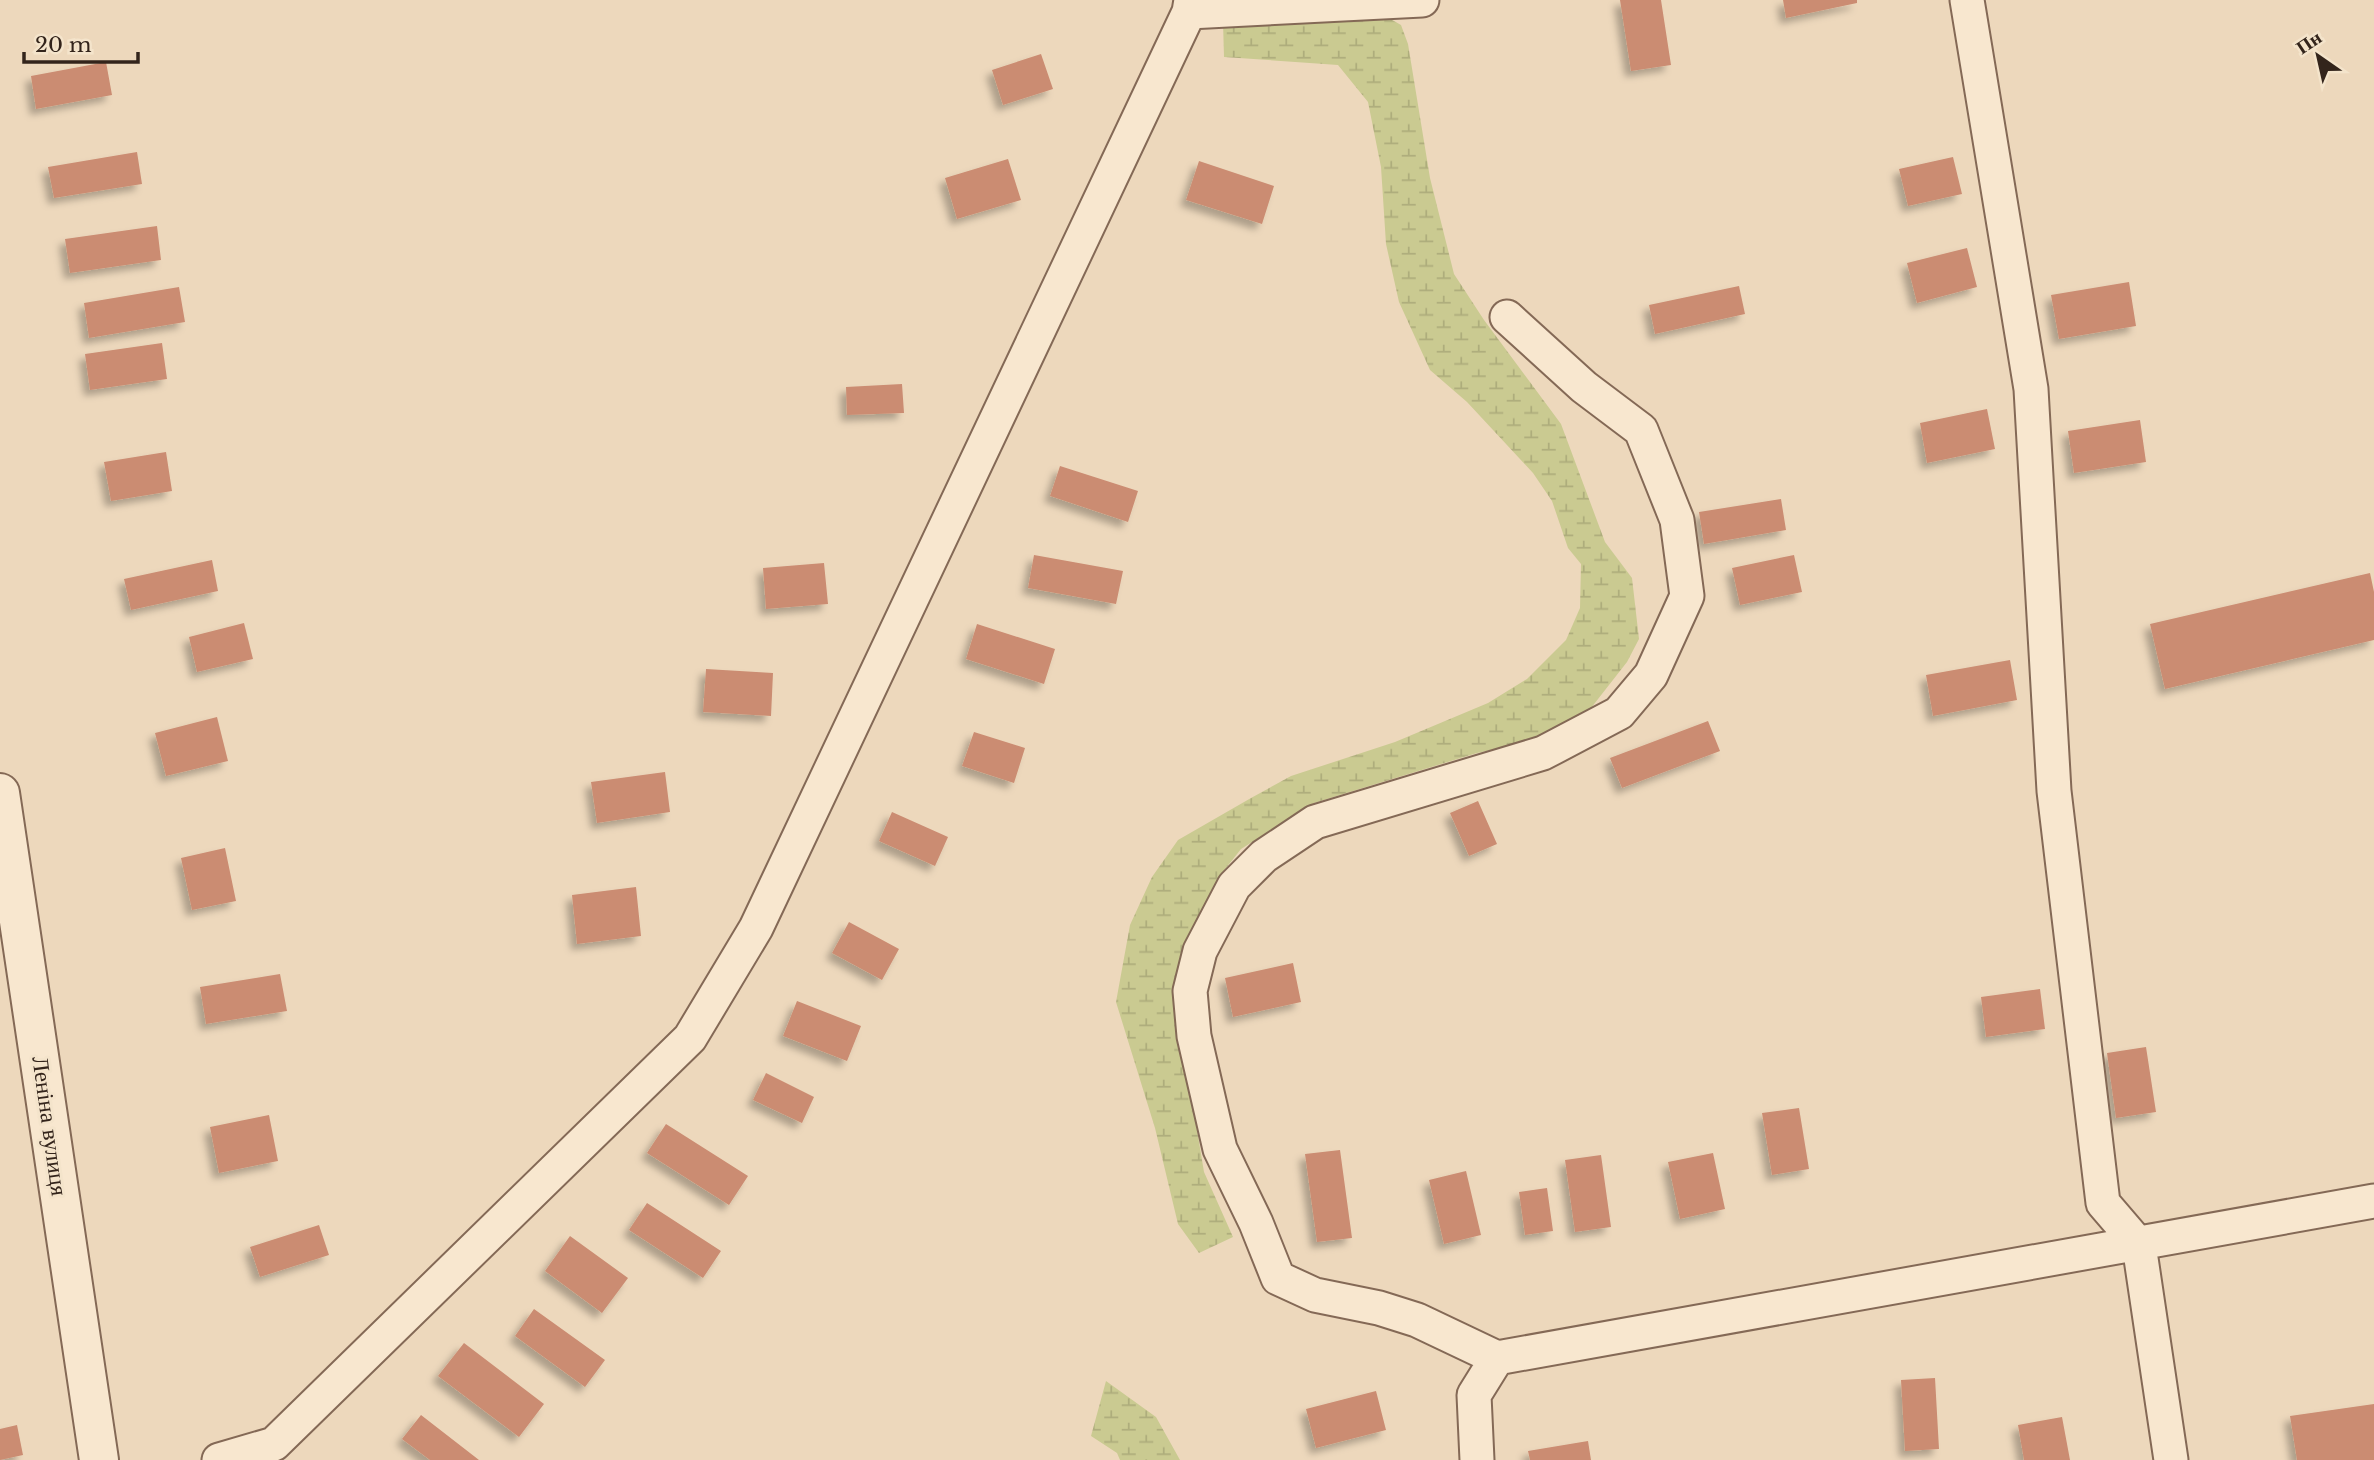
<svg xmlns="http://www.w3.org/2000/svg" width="2374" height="1460" font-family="'Libre Baskerville',serif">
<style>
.wetland{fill:url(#wetland-marsh)}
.building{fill:#cb8c72;filter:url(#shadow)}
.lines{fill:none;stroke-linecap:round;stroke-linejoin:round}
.minor-casing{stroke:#846956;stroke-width:37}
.tertiary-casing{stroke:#846956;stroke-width:42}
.minor{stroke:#f8e7cf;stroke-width:33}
.tertiary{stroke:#f8e7cf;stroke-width:38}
.labels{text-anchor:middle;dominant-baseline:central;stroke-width:6;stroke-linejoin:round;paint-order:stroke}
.street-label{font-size:23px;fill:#33241b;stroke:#f4e4cb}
</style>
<defs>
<pattern id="wetland-marsh" width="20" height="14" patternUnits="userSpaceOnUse" patternTransform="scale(1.75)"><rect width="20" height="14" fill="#caca91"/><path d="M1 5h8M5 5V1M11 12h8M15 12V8" fill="none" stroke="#aead7c"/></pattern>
<filter id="shadow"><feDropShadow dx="-6" dy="6" stdDeviation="3.5" flood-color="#0004"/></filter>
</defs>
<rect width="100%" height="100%" fill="#edd8bc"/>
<!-- wetland -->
<path class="wetland" d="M 1380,13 L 1401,25 L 1408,44 L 1430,178 L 1454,274 L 1484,320 L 1561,424 L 1605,542 L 1632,578 L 1639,639 L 1627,662 L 1591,708 L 1533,741 L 1477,753 L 1314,803 L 1241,849 L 1218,878 L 1190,934 L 1174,992 L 1204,1172 L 1233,1237 L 1199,1253 L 1178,1224 L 1155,1128 L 1116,1002 L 1130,925 L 1152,877 L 1178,840 L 1251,798 L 1291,776 L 1395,742 L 1488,703 L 1527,679 L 1566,640 L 1580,608 L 1581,564 L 1568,548 L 1552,501 L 1533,473 L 1467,402 L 1430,370 L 1399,302 L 1386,244 L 1381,167 L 1368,102 L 1338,65 L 1224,57 L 1223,22 Z
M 1106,1381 L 1156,1417 L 1180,1460 L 1120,1460 L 1117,1453 L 1091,1436 Z"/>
<!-- building -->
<path class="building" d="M 1620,0 L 1661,0 L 1671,65 L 1631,71 Z
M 1783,0 L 1857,0 L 1857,3 L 1786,18 Z
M 1041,54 L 1053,89 L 1003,105 L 992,70 Z
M 106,62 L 112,95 L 36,109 L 31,76 Z
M 137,152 L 142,184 L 54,198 L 48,167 Z
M 1953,157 L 1962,194 L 1908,206 L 1899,169 Z
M 1008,159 L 1021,200 L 957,219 L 945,178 Z
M 1199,161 L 1274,186 L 1262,224 L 1186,200 Z
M 157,226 L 161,260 L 70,273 L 65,239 Z
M 1967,248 L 1977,287 L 1917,303 L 1907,263 Z
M 2129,282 L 2136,326 L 2059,339 L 2051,295 Z
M 1739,286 L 1745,314 L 1655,334 L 1649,305 Z
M 179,287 L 185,322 L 89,338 L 84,303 Z
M 162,343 L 167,379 L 90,390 L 85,354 Z
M 902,384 L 904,413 L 847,415 L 846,387 Z
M 1987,409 L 1995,449 L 1927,463 L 1920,423 Z
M 2140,420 L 2146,462 L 2074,473 L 2068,431 Z
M 166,452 L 172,491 L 111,501 L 104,462 Z
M 1060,466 L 1138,491 L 1128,522 L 1050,496 Z
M 1781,499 L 1786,530 L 1704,544 L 1699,512 Z
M 1034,555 L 1123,571 L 1116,604 L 1028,588 Z
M 1794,555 L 1802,592 L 1740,605 L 1732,568 Z
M 212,560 L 218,591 L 131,610 L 124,579 Z
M 824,563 L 828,604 L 766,609 L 763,568 Z
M 2370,573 L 2374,592 L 2374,640 L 2165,689 L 2150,624 Z
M 244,623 L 253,659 L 197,672 L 189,637 Z
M 977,624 L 1055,649 L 1044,684 L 966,659 Z
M 2010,660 L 2017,700 L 1933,716 L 1926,675 Z
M 706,669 L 773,673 L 771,716 L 703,712 Z
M 217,717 L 228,761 L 166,776 L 155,733 Z
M 1708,721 L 1720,751 L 1622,788 L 1610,758 Z
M 974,732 L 1025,748 L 1014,783 L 962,766 Z
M 665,772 L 670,812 L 597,823 L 591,782 Z
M 1478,801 L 1497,844 L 1469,856 L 1450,813 Z
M 892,812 L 948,837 L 935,866 L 879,841 Z
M 225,848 L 236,901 L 192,910 L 181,858 Z
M 636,887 L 641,936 L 577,944 L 572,895 Z
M 849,922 L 899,949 L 882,980 L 832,953 Z
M 1293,963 L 1301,1002 L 1233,1017 L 1225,978 Z
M 280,974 L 287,1011 L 206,1024 L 200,987 Z
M 2040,989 L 2045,1029 L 1986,1037 L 1981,997 Z
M 797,1001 L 861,1026 L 847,1061 L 783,1036 Z
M 2146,1047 L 2156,1112 L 2116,1118 L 2107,1053 Z
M 766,1073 L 814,1097 L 802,1123 L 753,1100 Z
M 1799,1108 L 1809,1169 L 1772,1175 L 1762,1113 Z
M 269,1115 L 278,1161 L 219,1173 L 210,1127 Z
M 666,1124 L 748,1176 L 729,1205 L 647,1153 Z
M 1340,1150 L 1352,1238 L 1317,1242 L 1305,1154 Z
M 1713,1153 L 1725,1209 L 1680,1219 L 1668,1162 Z
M 1601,1155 L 1611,1227 L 1575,1232 L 1565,1160 Z
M 1466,1171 L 1481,1235 L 1444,1244 L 1429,1180 Z
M 1547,1188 L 1553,1231 L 1525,1235 L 1519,1192 Z
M 647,1203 L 721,1251 L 703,1278 L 629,1230 Z
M 319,1225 L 329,1255 L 260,1277 L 250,1247 Z
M 570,1236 L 628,1278 L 602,1313 L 545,1271 Z
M 534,1309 L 605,1360 L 585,1387 L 515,1336 Z
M 464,1343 L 544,1404 L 519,1437 L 438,1376 Z
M 1935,1378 L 1939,1449 L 1905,1451 L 1901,1380 Z
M 1376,1391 L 1386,1430 L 1316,1448 L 1306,1409 Z
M 2374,1404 L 2374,1460 L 2297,1460 L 2290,1416 Z
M 421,1415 L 479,1460 L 430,1460 L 402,1439 Z
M 2062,1417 L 2070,1460 L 2024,1460 L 2018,1425 Z
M 17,1425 L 23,1455 L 0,1460 L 0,1429 Z
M 1588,1441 L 1591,1460 L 1530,1460 L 1528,1451 Z"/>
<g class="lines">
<defs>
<path id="minor" d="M 1967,0 L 2031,389 L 2054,791 L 2103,1203 L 2139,1245 L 2171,1460
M 1189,12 L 1422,0
M 1497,1358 L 1417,1320 L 1379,1308 L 1315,1295 L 1278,1278 L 1256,1223 L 1220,1149 L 1194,1036 L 1190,991 L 1200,951 L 1234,886 L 1264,856 L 1315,822 L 1543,753 L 1619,713 L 1651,675 L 1687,596 L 1677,520 L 1641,430 L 1584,387 L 1507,317
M 219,1460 L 274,1444 L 690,1038 L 756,928 L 1189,12 L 1191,0
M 1477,1460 L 1474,1395 L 1497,1358 L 2374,1201"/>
<path id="tertiary" d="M 0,793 L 99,1460"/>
</defs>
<!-- minor casing -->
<use href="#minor" class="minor-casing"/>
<!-- tertiary casing -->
<use href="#tertiary" class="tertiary-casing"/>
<!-- minor -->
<use href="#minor" class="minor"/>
<!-- tertiary -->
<use href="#tertiary" class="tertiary"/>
</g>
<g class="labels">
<!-- street labels -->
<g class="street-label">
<text transform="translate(50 1126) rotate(82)">Леніна вулиця</text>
</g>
</g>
<!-- north arrow -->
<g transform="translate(2318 56) rotate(326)" stroke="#f4e4cb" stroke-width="5" paint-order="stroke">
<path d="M0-5L12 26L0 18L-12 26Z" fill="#33241b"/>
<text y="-10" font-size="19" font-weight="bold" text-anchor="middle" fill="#33241b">Пн</text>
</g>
<!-- scale -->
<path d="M24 52v10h114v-10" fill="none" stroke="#33241b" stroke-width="3.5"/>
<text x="35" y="52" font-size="21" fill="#33241b" stroke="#f4e4cb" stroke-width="5" paint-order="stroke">20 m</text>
</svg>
